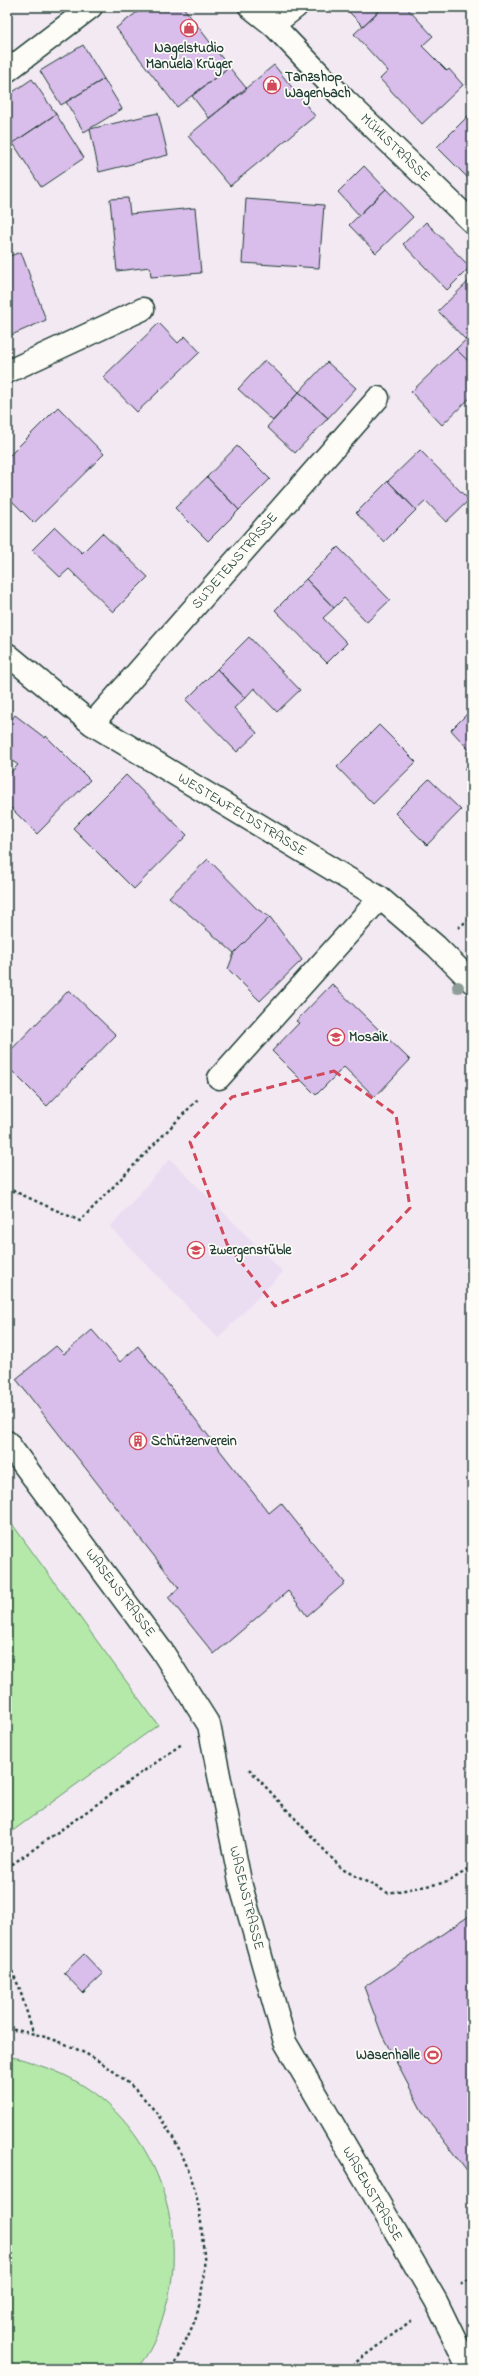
<svg xmlns="http://www.w3.org/2000/svg" width="479" height="2376" font-family="'Indie Flower',sans-serif">
<style>
.built{fill:#eadcf1}
.green{fill:#b4e9aa;stroke:#6a936f}
.building{fill:#d9bdeb;stroke:#1f3d34}
.lines{fill:none;stroke-linecap:round;stroke-linejoin:round}
.minor-casing{stroke:#1f3d34;stroke-width:25}
.major-casing{stroke:#1f3d34;stroke-width:25}
.path{stroke:#1f3d34;stroke-width:2.5;stroke-dasharray:3 3;stroke-linecap:butt}
.minor{stroke:#fdfcf7;stroke-width:22}
.major{stroke:#fdfcf7;stroke-width:22}
.tree{fill:#8e9d97}
.marked{fill:none;stroke:#d1495b;stroke-width:3;stroke-dasharray:8 5;stroke-linejoin:round}
.labels{text-anchor:middle;dominant-baseline:central;stroke-width:3.5;stroke-linejoin:round;paint-order:stroke}
.poi-label{font-size:14px;font-weight:bold;fill:#1f3d34;stroke:#fdfcf7;text-anchor:start}
.street-label{font-size:14px;fill:#1f3d34;stroke:#fdfcf7}
</style>
<rect width="100%" height="100%" fill="#f2e9f3"/>
<filter id="ink" filterUnits="userSpaceOnUse"><feTurbulence type="fractalNoise" baseFrequency=".025" numOctaves="2"/><feDisplacementMap in="SourceGraphic" scale="8" xChannelSelector="R" yChannelSelector="G"/><feConvolveMatrix kernelMatrix="1 2 1 2 8 2 1 2 1" color-interpolation-filters="sRGB"/></filter>
<g filter="url(#ink)">
<!-- built -->
<path class="built" d="M 170,1159 L 283,1272 L 218,1338 L 110,1227 Z"/>
<!-- green -->
<path class="green" d="M 7,1517 L 158,1725 L 7,1835 Z
M 7,2057 C 20,2057 32,2063 44,2067 C 143,2099 196,2217 164,2313 C 158,2334 151,2353 136,2369 L 7,2369 Z"/>
<!-- building -->
<path class="building" d="M 144,7 L 183,7 L 229,67 L 177,107 L 116,28 Z
M 344,7 L 383,7 L 363,26 Z
M 383,7 L 406,7 L 433,36 L 422,46 L 447,71 L 449,69 L 463,85 L 422,124 L 380,79 L 388,71 L 354,34 Z
M 83,45 L 104,79 L 61,105 L 40,71 Z
M 274,65 L 315,116 L 230,186 L 188,136 Z
M 229,67 L 247,89 L 209,118 L 192,96 Z
M 32,79 L 56,114 L 13,143 L 7,134 L 7,96 Z
M 104,79 L 122,109 L 84,132 L 66,102 Z
M 472,112 L 472,182 L 437,147 Z
M 158,113 L 168,155 L 99,172 L 90,129 Z
M 56,114 L 84,158 L 41,187 L 13,143 Z
M 364,166 L 386,189 L 359,215 L 338,192 Z
M 386,189 L 413,217 L 376,253 L 349,225 Z
M 128,198 L 130,214 L 195,208 L 201,273 L 151,277 L 150,267 L 117,271 L 110,199 Z
M 246,199 L 324,205 L 319,268 L 242,263 Z
M 426,222 L 470,267 L 447,290 L 403,244 Z
M 21,252 L 46,320 L 7,337 L 7,257 Z
M 472,278 L 472,334 L 466,340 L 438,311 Z
M 159,323 L 178,343 L 185,336 L 200,352 L 137,412 L 103,377 Z
M 472,334 L 472,365 L 456,349 Z
M 456,349 L 472,365 L 472,396 L 442,425 L 411,392 Z
M 265,360 L 299,392 L 273,421 L 238,389 Z
M 327,362 L 356,388 L 328,418 L 299,392 Z
M 299,392 L 328,418 L 295,453 L 267,427 Z
M 58,407 L 104,454 L 34,523 L 7,496 L 7,458 Z
M 237,446 L 270,479 L 239,510 L 207,477 Z
M 420,450 L 469,500 L 446,522 L 426,501 L 416,510 L 388,481 Z
M 207,477 L 239,510 L 208,541 L 175,508 Z
M 388,481 L 416,510 L 384,542 L 356,513 Z
M 55,527 L 82,553 L 102,533 L 148,577 L 113,612 L 69,569 L 60,577 L 32,550 Z
M 338,547 L 390,600 L 367,622 L 344,598 L 334,608 L 306,579 Z
M 306,579 L 334,608 L 323,618 L 347,643 L 327,663 L 275,610 Z
M 249,637 L 300,690 L 277,712 L 254,688 L 245,698 L 217,669 Z
M 217,669 L 245,698 L 234,708 L 257,733 L 237,752 L 186,700 Z
M 472,709 L 472,753 L 451,730 Z
M 15,715 L 45,738 L 46,736 L 90,780 L 37,834 L 7,804 L 7,776 L 18,765 L 7,757 L 7,726 Z
M 379,725 L 416,762 L 373,804 L 337,767 Z
M 472,761 L 472,777 L 464,769 Z
M 126,775 L 187,835 L 134,889 L 73,828 Z
M 429,779 L 461,810 L 427,845 L 395,813 Z
M 208,859 L 257,909 L 270,917 L 234,953 L 169,897 Z
M 270,917 L 302,960 L 260,1001 L 228,969 L 234,953 Z
M 332,984 L 410,1060 L 375,1097 L 344,1067 L 316,1095 L 272,1051 L 299,1023 L 296,1021 Z
M 69,990 L 116,1035 L 47,1106 L 7,1066 L 7,1054 Z
M 92,1330 L 120,1362 L 138,1346 L 269,1513 L 281,1503 L 345,1583 L 307,1616 L 288,1591 L 214,1654 L 168,1597 L 179,1588 L 16,1379 L 56,1346 L 64,1354 Z
M 472,1914 L 472,2178 L 423,2113 L 382,2035 L 364,1987 Z
M 84,1954 L 103,1974 L 83,1993 L 64,1973 Z"/>
<g class="lines">
<defs>
<path id="minor" d="M 273,25 L 296,7
M 7,71 L 91,7
M 7,372 L 143,309
M 7,654 L 92,724 L 380,898 L 436,946 L 472,982
M 92,724 L 378,398
M 219,1078 L 380,898
M 7,1442 L 162,1651 L 209,1725 L 241,1886 L 285,2042 L 436,2301 L 469,2369"/>
<path id="major" d="M 250,7 L 273,25 L 345,100 L 472,222"/>
</defs>
<!-- minor casing -->
<use href="#minor" class="minor-casing"/>
<!-- major casing -->
<use href="#major" class="major-casing"/>
<!-- path -->
<path class="path" d="M 458,928 L 472,917
M 7,1188 L 80,1221 L 199,1098
M 249,1769 L 342,1869 L 388,1893 L 448,1882 L 472,1867
M 7,1868 L 182,1744
M 7,1960 L 19,1987 L 33,2032
M 7,2029 C 114,2042 196,2128 202,2235 C 203,2246 205,2258 204,2269 C 203,2283 201,2300 197,2314 C 191,2332 180,2351 172,2369
M 461,2284 L 472,2277
M 347,2369 L 412,2320"/>
<!-- minor -->
<use href="#minor" class="minor"/>
<!-- major -->
<use href="#major" class="major"/>
</g>
<!-- trees -->
<circle class="tree" cx="458" cy="987" r="6"/>
</g>
<!-- marked area -->
<path class="marked" d="M 334,1071 L 396,1115 L 410,1208 L 347,1274 L 275,1306 L 227,1244 L 190,1142 L 232,1097 Z"/>
<!-- icons -->
<defs>
<symbol id="shop-ring" viewBox="-11 -11 22 22"><circle r="9.5" fill="#fdfcf7" stroke="#d1495b" stroke-width="1.5"/><path d="M-5-2.5h2.3a2.7 3.5 0 0 1 5.4 0H5L5.5 6h-11ZM-1.5-2.5h3a1.5 2.3 0 0 0-3 0Z" fill="#d1495b"/></symbol>
<symbol id="school-ring" viewBox="-11 -11 22 22"><circle r="9.5" fill="#fdfcf7" stroke="#d1495b" stroke-width="1.5"/><path d="M0-5L7-2L0 1L-7-2ZM-4 1L0 2.5L4 1V4Q0 6-4 4Z" fill="#d1495b"/></symbol>
<symbol id="building-ring" viewBox="-11 -11 22 22"><circle r="9.5" fill="#fdfcf7" stroke="#d1495b" stroke-width="1.5"/><path d="M-4-6H4V6H1V3H-1V6H-4ZM-2.5-4.3h1.7v1.8h-1.7ZM.8-4.3h1.7v1.8H.8ZM-2.5-1h1.7V.8h-1.7ZM.8-1h1.7V.8H.8Z" fill="#d1495b"/></symbol>
<symbol id="stadium-ring" viewBox="-11 -11 22 22"><circle r="9.5" fill="#fdfcf7" stroke="#d1495b" stroke-width="1.5"/><path d="M0-5a6.5 5 0 1 0 0 10a6.5 5 0 1 0 0-10ZM-3.5-1.8h7v3.6h-7Z" fill="#d1495b"/></symbol>
</defs>
<g fill-rule="evenodd">
<use href="#shop-ring" x="179" y="18" width="20" height="20"/>
<use href="#shop-ring" x="262" y="75" width="20" height="20"/>
<use href="#school-ring" x="326" y="1027" width="20" height="20"/>
<use href="#school-ring" x="186" y="1240" width="20" height="20"/>
<use href="#building-ring" x="128" y="1431" width="20" height="20"/>
<use href="#stadium-ring" x="423" y="2045" width="20" height="20"/>
</g>
<g class="labels">
<!-- poi labels -->
<g class="poi-label">
<text x="189" y="48" text-anchor="middle">Nagelstudio<tspan x="189" dy="16">Manuela Krüger</tspan></text>
<text x="285" y="77">Tanzshop<tspan x="285" dy="16">Wagenbach</tspan></text>
<text x="349" y="1037">Mosaik</text>
<text x="209" y="1250">Zwergenstüble</text>
<text x="151" y="1441">Schützenverein</text>
<text x="420" y="2055" text-anchor="end">Wasenhalle</text>
</g>
<!-- street labels -->
<g class="street-label">
<text transform="translate(395 148) rotate(44)">MÜHLSTRASSE</text>
<text transform="translate(235 561) rotate(-49)">SUDETENSTRASSE</text>
<text transform="translate(242 815) rotate(31)">WESTENFELDSTRASSE</text>
<text transform="translate(120 1593) rotate(53)">WASENSTRASSE</text>
<text transform="translate(246 1898) rotate(76)">WASENSTRASSE</text>
<text transform="translate(372 2194) rotate(60)">WASENSTRASSE</text>
</g>
</g>
<!-- margin -->
<rect width="479" height="2376" fill="none" stroke="#fdfcf7" stroke-width="24"/>
<rect x="12" y="12" width="455" height="2352" fill="none" stroke="#1f3d34" stroke-width="1.5" filter="url(#ink)"/>
</svg>
